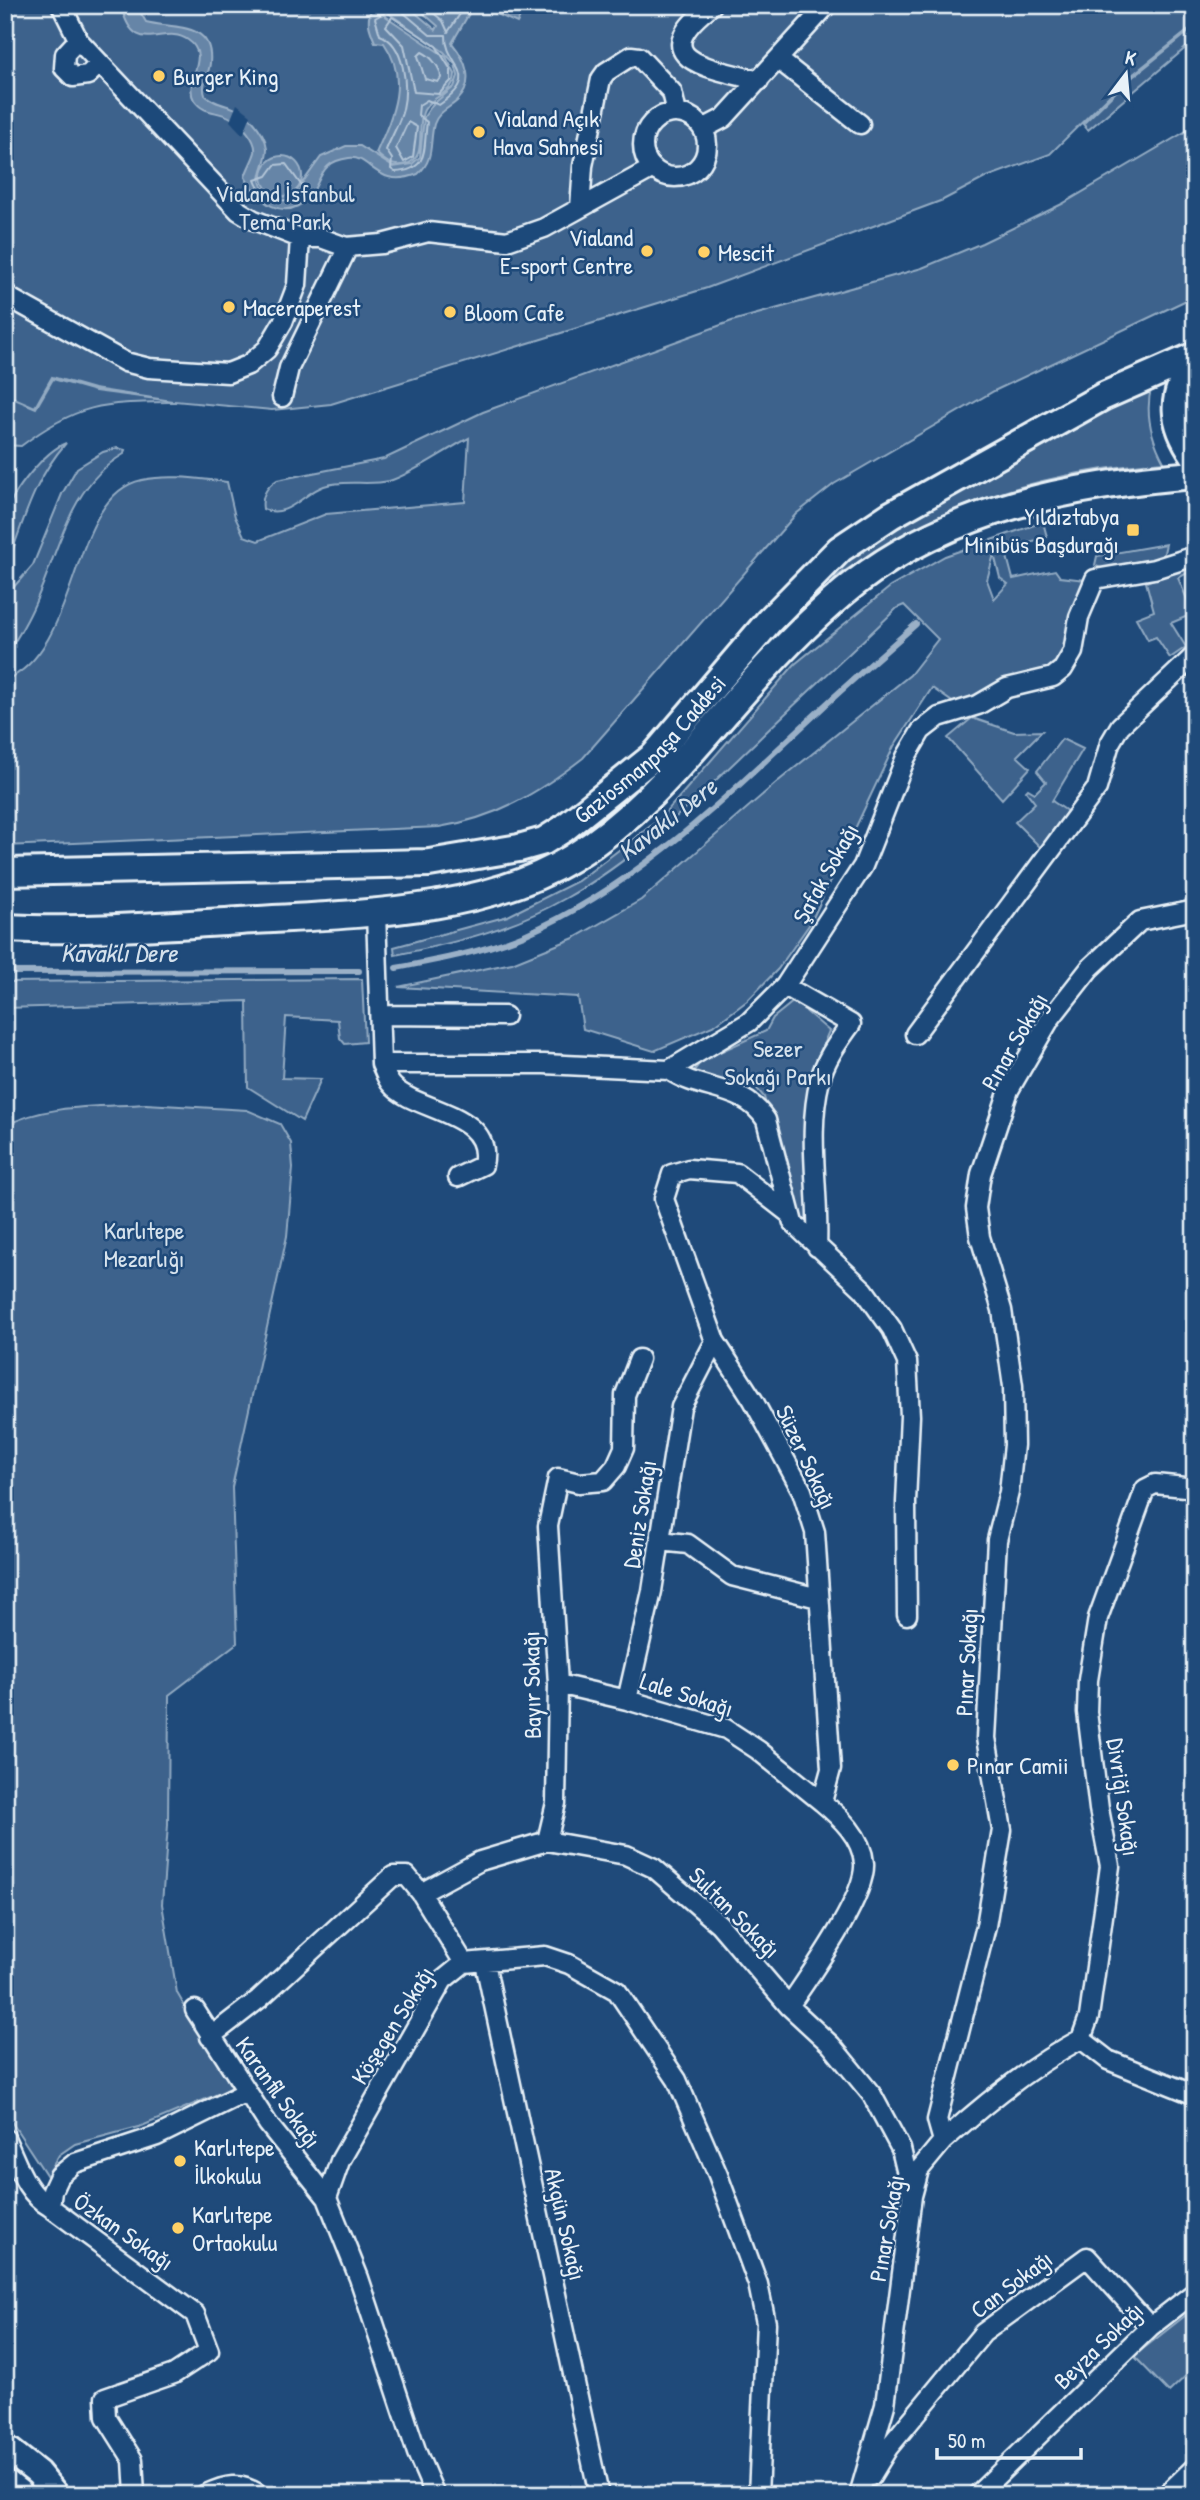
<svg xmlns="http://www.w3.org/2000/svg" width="1200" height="2500" font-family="'Patrick Hand',sans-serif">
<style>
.green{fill:#3c628c;stroke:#92aac2;stroke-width:2;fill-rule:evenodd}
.water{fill:#6685a7;stroke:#9ab0c7;stroke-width:2}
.pier{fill:#1f4a7a}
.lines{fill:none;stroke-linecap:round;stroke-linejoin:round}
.shore{stroke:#b4c6d8;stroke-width:2}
.stream{stroke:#9ab0c7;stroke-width:6}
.street-casing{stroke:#e8f1f8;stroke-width:23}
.secondary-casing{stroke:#e8f1f8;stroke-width:30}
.primary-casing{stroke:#e8f1f8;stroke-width:32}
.street{stroke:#1f4a7a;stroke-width:18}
.secondary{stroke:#1f4a7a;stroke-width:24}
.primary{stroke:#1f4a7a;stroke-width:26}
.poi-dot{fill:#ffd166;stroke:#1f4a7a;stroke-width:2.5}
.labels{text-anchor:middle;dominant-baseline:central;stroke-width:5;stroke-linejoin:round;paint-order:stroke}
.poi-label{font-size:24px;fill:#e8f1f8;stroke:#1f4a7a;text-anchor:start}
.park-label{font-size:24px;fill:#d7e3ed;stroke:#1f4a7a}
.street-label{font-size:24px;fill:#e8f1f8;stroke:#1f4a7a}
.water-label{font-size:26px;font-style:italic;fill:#d4e1ec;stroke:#1f4a7a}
</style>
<rect width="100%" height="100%" fill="#1f4a7a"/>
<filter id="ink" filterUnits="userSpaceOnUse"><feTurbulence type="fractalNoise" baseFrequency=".0143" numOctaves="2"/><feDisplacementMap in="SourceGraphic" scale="14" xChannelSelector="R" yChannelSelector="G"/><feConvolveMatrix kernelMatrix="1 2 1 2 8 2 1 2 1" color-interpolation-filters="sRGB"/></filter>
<g filter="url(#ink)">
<!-- green -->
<path class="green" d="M 5,5 L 1195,5 L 1195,25 L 1122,83 L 1050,154 L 987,177 L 943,200 L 707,288 L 331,404 L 272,410 L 175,401 L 175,402 C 105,403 79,402 21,446 L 5,445 L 5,395 L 36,408 L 53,379 L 95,391 L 172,401 L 94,389 L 52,377 L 35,407 L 5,394 Z
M 1195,27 L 1195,40 L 1088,130 L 1083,124 L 1124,84 Z
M 1195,126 L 1195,296 L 994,391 L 834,484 L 796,514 L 583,758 C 538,793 496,818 439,827 L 5,846 L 5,680 C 82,650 68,495 142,480 C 170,474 199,479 227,482 L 235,517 L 244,536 L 258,541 L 326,514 L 465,502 L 469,438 C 447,449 411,475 389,481 C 368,486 345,479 324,486 C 303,493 287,520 263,509 C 261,496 266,487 277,480 L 384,459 L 483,412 L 732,321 L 922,268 L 982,243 L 1062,204 Z
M 1152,385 C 1144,412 1151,438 1164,462 C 1014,474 921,514 800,602 L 816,581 L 883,530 Z
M 66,443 C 37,476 26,512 12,552 L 5,559 C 5,546 2,527 6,514 C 12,492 45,451 66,443 Z
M 117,448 L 125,450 L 124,454 C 63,489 58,563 27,620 C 21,631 15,644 5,651 L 5,597 L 33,565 L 62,494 L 77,468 L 103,452 Z
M 1043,522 L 1047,537 L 1005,549 L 1013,579 L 1055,570 L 1060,577 L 1086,580 L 1066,656 L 1053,668 L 961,708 L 932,688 L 894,746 L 811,922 L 778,969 L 747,1001 L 715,1025 L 654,1051 L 583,1029 L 578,997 L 398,987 L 512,963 L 574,938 L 641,900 L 776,783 L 910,675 L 938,639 L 904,605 L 897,608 C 852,652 804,695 758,740 C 699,796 638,858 566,898 C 512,929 455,943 395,955 L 394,947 L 508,916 L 578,881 L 661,818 L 795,664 L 890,587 L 945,556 ZM 994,554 L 1000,578 L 1008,584 L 994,599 L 987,580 Z
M 1166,544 L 1163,557 C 1145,566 1112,577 1095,565 L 1097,556 Z
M 1195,564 L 1195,569 L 1178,578 L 1189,604 L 1195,603 L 1195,613 L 1171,623 L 1186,647 L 1170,658 L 1156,637 L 1148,640 L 1136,618 L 1154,611 L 1146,582 Z
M 972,718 L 1014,732 L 1042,731 L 1017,756 L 1030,768 L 1002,799 L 948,738 Z
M 1062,739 L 1083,749 L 1052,801 L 1067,811 L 1041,848 L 1015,822 L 1035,803 L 1026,791 L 1028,789 L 1035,793 L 1046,782 L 1037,771 Z
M 362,979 L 365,1042 L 345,1044 L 340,1038 L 338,1020 L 286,1017 L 282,1078 L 321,1079 L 302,1121 L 248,1087 L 247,1001 L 5,1008 L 5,982 Z
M 794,1001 L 829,1031 L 810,1075 L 807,1141 L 811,1215 L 806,1221 L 799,1221 L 764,1097 L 754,1085 L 708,1079 L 695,1074 L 694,1071 L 702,1060 L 766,1031 L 773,1018 Z
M 146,1104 L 247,1110 L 280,1124 L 291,1143 L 293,1168 L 287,1236 L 232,1487 L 237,1643 L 169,1695 L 168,1825 L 162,1904 L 177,1993 L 232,2088 L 142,2126 L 75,2144 L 59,2155 L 47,2176 L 5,2112 L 5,1126 C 45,1104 101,1107 146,1104 Z
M 1195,2308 L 1195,2367 L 1169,2392 L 1134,2356 Z"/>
<!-- water -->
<path class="water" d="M 121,5 L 136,5 L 146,22 C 172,29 214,21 210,63 C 209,75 201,84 205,95 C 218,108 239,104 252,120 C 259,128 266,137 267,148 C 268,166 247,185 274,195 C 281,198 288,197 295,193 L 321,157 L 346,146 L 360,146 L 393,167 L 412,164 L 420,157 L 424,117 L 432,105 L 454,87 L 458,76 L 455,64 L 444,52 L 377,5 L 406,5 L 436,30 L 438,26 L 414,5 L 474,5 L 452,43 C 466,60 476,83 457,101 C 448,109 438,112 434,124 C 429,143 435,159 418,174 C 376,190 371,155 349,158 C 318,162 323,180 309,197 C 285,224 256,201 245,177 C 247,169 253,160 255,152 C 257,140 241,123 231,118 C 218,110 204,115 194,100 C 183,81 212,56 188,40 C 164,22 134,61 121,5 Z
M 477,5 L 526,5 L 517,23 Z
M 372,7 L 446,57 L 455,74 C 454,95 433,94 424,110 C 415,126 429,158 406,164 C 393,168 386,162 376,153 C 392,117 410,80 384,43 L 375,42 C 369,28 366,21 372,7 Z
M262 176a20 20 0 1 1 40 0a20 20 0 1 1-40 0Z"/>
<!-- pier -->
<path class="pier" d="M 237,104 L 251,115 L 243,135 L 230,121 Z"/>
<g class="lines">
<!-- shore -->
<path class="shore" d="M 385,5 L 384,13 L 375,18 L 380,35 C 405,44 408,87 403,109 C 400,123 391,137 386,150 L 392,159 L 391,169 L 395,172 C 430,170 423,149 427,122 L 418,115 L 419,105 L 427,100 L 439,105 C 486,73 444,66 446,35 L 430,35 L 404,13 L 402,5
M 424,5 L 443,21 L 448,32 L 466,5
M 392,17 L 436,46 L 451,70 L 451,81 L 439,94 L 414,92 L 404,45 L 386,26 Z
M 422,52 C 431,56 441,68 441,78 L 438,82 L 425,79 L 418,56 Z
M 408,122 L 417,127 L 413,157 L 404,162 L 396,148 Z
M 286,164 L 304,189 C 289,208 263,202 255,180 L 267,176 L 275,165 Z"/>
<!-- stream -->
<path class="stream" d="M 396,968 C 439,960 482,952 524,935 C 640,885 730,793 821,709 C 852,680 885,652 916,624
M 5,972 L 359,971"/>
<defs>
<path id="street" d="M 61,5 L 79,41 L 239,211 L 254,220 L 300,238 L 321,238 L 346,247 L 382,244 L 428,232 L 507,241 L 544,228 L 653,168
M 712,5 C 638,62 715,68 759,81
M 78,40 L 65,54 L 64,68 L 73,77 L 88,75 L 100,63
M 779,60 L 860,124
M643 145a32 32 0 1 1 64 0a32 32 0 1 1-64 0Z
M 703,129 L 724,118 L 827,5
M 580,208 L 583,166 L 601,79 L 606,72 L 631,56 L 639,57 L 672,92 L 677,113
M 5,292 L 10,298 L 125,362 L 149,368 L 228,373 L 248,365 L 267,349 L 283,322 L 297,285 L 300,238
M 282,397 L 289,368 L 348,247
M 376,912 L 381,1064 C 384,1070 386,1078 391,1084 C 413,1112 495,1111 483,1165 L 458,1177
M 380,1015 L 505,1016
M 915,1034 L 1097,788 L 1110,743 L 1120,726 L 1195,655
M 381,1064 L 544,1064 L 669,1070 L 749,1022 L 785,986
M 669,1070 C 703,1093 743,1084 766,1120 L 793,1223 L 864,1290 L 892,1329 L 907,1362 L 910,1416 L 906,1502 L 907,1615
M 817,1247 C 820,1192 806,1135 820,1080 C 825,1059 839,1041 851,1024 L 785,986 L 863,866 L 906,757 L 921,731 L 939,717 L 978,705 L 1007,688 L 1053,677 L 1063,669 L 1073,652 L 1079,617 L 1095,579 L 1154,569 L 1195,556
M 660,1541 L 688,1544 L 732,1576 L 818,1598
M 558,1684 L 627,1700 L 726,1729 L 758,1750 L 822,1802
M 627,1700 L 652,1591 L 681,1407 L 715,1341
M 547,1841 L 556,1803 L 558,1684 L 548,1526 L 558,1478 L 579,1483 L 603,1481 L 616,1466 L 624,1448 L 625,1395 L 639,1359
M 421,1893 L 480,1861 L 547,1841 L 626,1855 L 654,1868 L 719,1924 L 789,2006 L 831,2045 L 872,2095 L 901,2149 L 911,2191
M 485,1963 L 599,2495
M 789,2006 C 809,1976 867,1896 864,1863 C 862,1837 840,1817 822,1802 L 831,1769 L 815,1532 L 802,1491 L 753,1400 L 715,1341 L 664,1199 L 672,1174 L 689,1169 L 737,1173 L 791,1215
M 195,2010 L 268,2124 L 327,2198
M 210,2037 L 259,1999 L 393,1876 L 407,1876 L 421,1893 L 464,1963
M 1081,2039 L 1108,2060 L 1195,2095
M 5,2138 C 17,2163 25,2193 50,2207
M 943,2141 C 985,2103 1031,2066 1081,2039 L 1089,2017 L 1110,1866 L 1099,1809 L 1087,1712 L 1088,1680 L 1098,1618 L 1145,1489 L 1155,1484 L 1195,1488
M 871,2476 L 888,2448 L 983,2333 L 1087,2257 L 1150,2327
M 135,2495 L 133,2460 L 106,2417 L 105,2398 L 174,2374 L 209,2351 L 195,2314 L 50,2207 L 52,2191 L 59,2176 L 75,2163 L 157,2136 L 246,2092
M 204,2495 C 226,2485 239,2481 260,2495
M 435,2495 L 417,2453 L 359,2278 L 327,2198 L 340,2161 L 443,1980 L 464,1963 L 545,1956 L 569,1964 L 617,1991 L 677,2080 L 718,2175 L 758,2284 L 766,2323 L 758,2495
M 859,2495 L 885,2405 L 912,2196 L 919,2170 L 943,2141 L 937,2120 L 986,1926 L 1002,1830 L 986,1738 L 997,1540 L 1009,1492 L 1014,1445 L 1013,1386 L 1002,1310 L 980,1237 L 976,1208 L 981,1174 L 1009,1090 L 1050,1019 L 1090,968 L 1140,921 L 1195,910
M 977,2495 L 1150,2327 L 1195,2292
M 1166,2495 L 1195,2467"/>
<path id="secondary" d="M 5,2447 L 38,2473 L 56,2495"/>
<g id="primary">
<path d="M 1195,363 C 1169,396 1172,423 1195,456"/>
<path id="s1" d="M 5,872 L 429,863 L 519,848 L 544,841 L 563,829 L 654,756 L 769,621 L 840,549 L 891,515 L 1104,396 L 1195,356"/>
<path d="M 5,928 C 83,932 162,926 240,921 C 345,914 480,915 572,858 C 645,813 693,749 749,686 C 782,649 816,614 855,583 C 952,508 1076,484 1195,475"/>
</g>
</defs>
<!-- street casing -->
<use href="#street" class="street-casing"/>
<!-- secondary casing -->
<use href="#secondary" class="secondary-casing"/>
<!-- primary casing -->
<use href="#primary" class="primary-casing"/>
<!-- street -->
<use href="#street" class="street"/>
<!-- secondary -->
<use href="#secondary" class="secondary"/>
<!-- primary -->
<use href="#primary" class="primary"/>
</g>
</g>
<!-- markers -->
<g class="poi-dot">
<circle cx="159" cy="76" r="7"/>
<circle cx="479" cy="132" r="7"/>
<circle cx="647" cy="251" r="7"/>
<circle cx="704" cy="252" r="7"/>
<circle cx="229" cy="307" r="7"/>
<circle cx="450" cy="312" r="7"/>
<rect x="1126" y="523" width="14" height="14" rx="3.5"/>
<circle cx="953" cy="1765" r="7"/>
<circle cx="180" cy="2161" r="7"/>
<circle cx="178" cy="2228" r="7"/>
</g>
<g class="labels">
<!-- poi labels -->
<g class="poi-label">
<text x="173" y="76">Burger King</text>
<text x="493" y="118">Vialand Açık<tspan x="493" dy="28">Hava Sahnesi</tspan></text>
<text x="633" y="237" text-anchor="end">Vialand<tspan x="633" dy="28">E-sport Centre</tspan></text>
<text x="718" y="252">Mescit</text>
<text x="243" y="307">Maceraperest</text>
<text x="464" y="312">Bloom Cafe</text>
<text x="1119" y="516" text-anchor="end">Yıldıztabya<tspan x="1119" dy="28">Minibüs Başdurağı</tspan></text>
<text x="967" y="1765">Pınar Camii</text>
<text x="194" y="2147">Karlıtepe<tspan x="194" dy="28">İlkokulu</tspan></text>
<text x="192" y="2214">Karlıtepe<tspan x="192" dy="28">Ortaokulu</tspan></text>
</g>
<!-- park labels -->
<g class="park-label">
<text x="285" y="193">Vialand İsfanbul<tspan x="285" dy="28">Tema Park</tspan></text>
<text x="778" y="1048">Sezer<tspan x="778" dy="28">Sokağı Parkı</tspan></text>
<text x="144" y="1230">Karlıtepe<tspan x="144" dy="28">Mezarlığı</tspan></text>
</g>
<!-- street labels -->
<g class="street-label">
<text stroke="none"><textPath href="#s1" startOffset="682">Gaziosmanpaşa Caddesi</textPath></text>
<text transform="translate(825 873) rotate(-61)">Şafak Sokağı</text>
<text transform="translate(1014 1041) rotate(-60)">Pınar Sokağı</text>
<text transform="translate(807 1457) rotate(65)">Süzer Sokağı</text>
<text transform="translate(639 1514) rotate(-81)">Deniz Sokağı</text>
<text transform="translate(966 1662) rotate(-87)">Pınar Sokağı</text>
<text transform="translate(531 1685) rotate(-91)">Bayır Sokağı</text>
<text transform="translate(687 1694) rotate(18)">Lale Sokağı</text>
<text transform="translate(1124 1797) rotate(82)">Divriği Sokağı</text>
<text transform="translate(735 1912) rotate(45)">Sultan Sokağı</text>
<text transform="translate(392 2025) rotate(-58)">Köşegen Sokağı</text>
<text transform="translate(279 2092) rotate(55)">Karanfil Sokağı</text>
<text transform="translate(566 2224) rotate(77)">Akgün Sokağı</text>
<text transform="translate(886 2228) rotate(-80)">Pınar Sokağı</text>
<text transform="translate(124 2231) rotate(35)">Özkan Sokağı</text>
<text transform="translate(1011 2284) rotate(-37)">Can Sokağı</text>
<text transform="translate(1098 2345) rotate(-44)">Beyza Sokağı</text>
</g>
<!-- water labels -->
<g class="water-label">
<text transform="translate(667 819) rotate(-38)">Kavaklı Dere</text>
<text x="119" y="952">Kavaklı Dere</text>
</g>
</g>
<!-- margin -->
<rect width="1200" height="2500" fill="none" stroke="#1f4a7a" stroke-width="28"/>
<rect x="14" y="14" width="1172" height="2472" fill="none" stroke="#e8f1f8" stroke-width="2.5" filter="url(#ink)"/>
<!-- north arrow -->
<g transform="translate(1126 74) rotate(16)" stroke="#1f4a7a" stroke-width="5" paint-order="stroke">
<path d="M0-5L12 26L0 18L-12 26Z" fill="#e8f1f8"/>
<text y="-10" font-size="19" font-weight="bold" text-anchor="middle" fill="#e8f1f8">K</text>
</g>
<!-- scale -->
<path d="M937 2448v10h144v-10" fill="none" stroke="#e8f1f8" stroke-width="3.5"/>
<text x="948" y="2448" font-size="21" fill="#e8f1f8" stroke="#1f4a7a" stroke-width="5" paint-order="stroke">50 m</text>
</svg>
